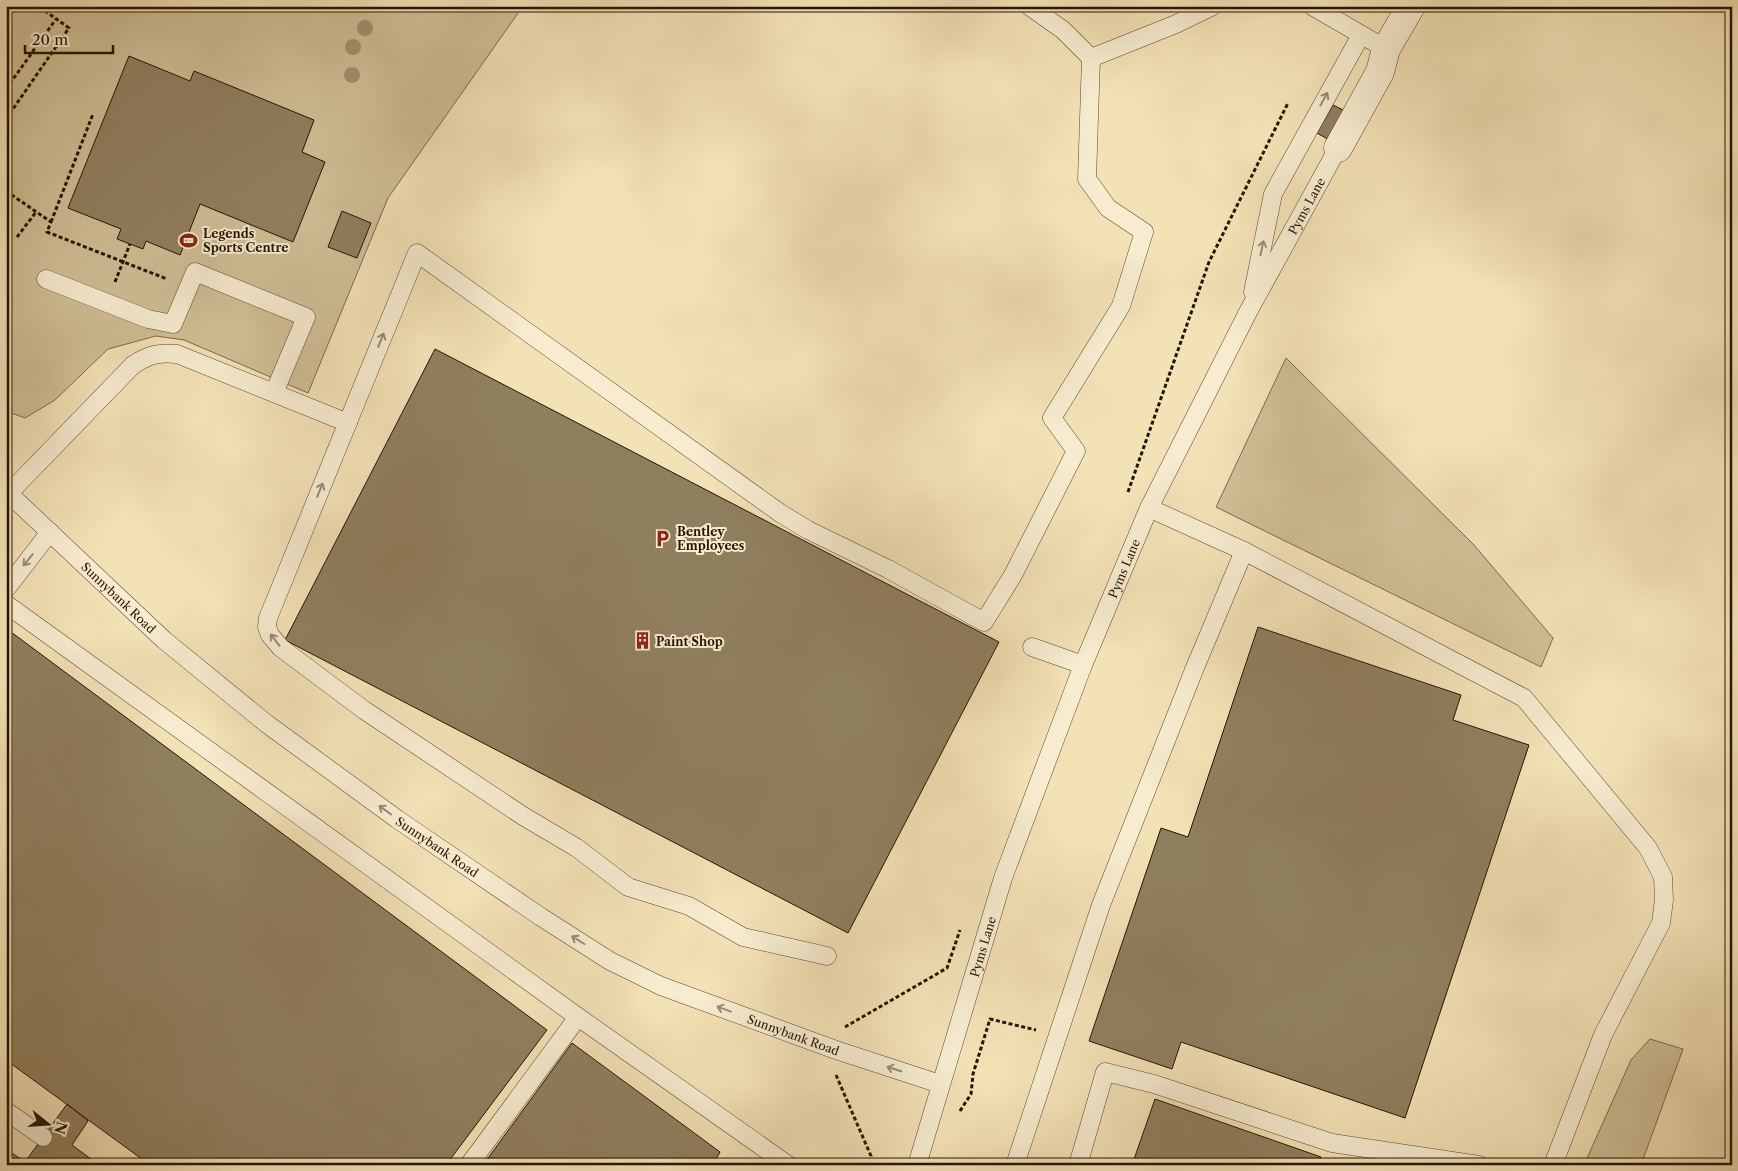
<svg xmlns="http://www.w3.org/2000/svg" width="1738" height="1171" font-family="'Libre Caslon Text',serif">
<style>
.green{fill:#d0bf97;stroke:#7a6a4c}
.building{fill:#907f5f;stroke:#241400}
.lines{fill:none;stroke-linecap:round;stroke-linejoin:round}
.lane-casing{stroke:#58482e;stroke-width:19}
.street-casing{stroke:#58482e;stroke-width:29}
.path{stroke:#241400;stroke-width:3;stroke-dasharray:4 2.5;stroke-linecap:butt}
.lane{stroke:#f7ecd0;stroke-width:18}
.street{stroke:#f7ecd0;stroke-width:28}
.tree{fill:#a2926f}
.oneway{stroke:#988b72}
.labels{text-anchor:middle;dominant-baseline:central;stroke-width:4;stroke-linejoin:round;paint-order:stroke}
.street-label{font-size:12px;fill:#241400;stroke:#f7ecd0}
.poi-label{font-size:12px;font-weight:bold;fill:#241400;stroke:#f7ecd0;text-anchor:start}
</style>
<rect width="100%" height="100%" fill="#f3e2b6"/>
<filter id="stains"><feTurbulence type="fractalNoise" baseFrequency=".004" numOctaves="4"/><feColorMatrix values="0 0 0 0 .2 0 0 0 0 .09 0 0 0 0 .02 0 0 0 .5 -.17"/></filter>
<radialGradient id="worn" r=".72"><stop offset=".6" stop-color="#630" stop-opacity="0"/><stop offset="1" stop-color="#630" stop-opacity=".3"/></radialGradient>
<!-- green -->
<path class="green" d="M 6,6 L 523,6 L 388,198 L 308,393 L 184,340 L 156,336 L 108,349 L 55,400 L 25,418 L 6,411 Z
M 1286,358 L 1474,545 L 1553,638 L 1541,667 L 1216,507 Z
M 1650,1039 L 1683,1049 L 1641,1165 L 1584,1165 L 1631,1060 Z"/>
<!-- building -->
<path class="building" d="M 129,56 L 190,81 L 194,71 L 314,120 L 302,152 L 325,162 L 293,242 L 200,204 L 180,255 L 146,241 L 143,249 L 117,239 L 121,229 L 68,208 Z
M 1333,105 L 1347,112 L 1331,141 L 1317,133 Z
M 342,211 L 371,223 L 357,258 L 328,247 Z
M 435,349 L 999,642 L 848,933 L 285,640 Z
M 1258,627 L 1461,695 L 1453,720 L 1529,745 L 1405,1118 L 1181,1042 L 1172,1069 L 1089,1041 L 1161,828 L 1188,837 Z
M 11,632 L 547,1030 L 446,1165 L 150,1165 L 6,1060 L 6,639 Z
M 572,1043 L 720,1152 L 713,1165 L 483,1165 Z
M 1155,1099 L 1321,1157 L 1318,1165 L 1132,1165 Z
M 67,1104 L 88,1121 L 72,1145 L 99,1165 L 6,1165 L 6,1149 L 25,1162 Z"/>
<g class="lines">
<defs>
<g id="lane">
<path d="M 1312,6 L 1386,49"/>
<path d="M 1091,58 L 1176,24 L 1213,6"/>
<path d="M 46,279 L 148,319 L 173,324 L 195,272 L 306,317 L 274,393"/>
<path d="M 1253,292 L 1273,194 L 1361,35"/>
<path id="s1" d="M 6,491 L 164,640 L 267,724 L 397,819 L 541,917 L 610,961 L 661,986 L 836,1050 L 940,1084"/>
<path d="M 9,493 L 133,365 C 148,355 159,352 177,354 L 348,423"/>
<path d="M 1149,508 L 1244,551 L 1524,698 L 1648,848 L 1663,877 L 1664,900 L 1661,923 L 1603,1035 L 1553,1165"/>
<path d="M 6,589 L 50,532"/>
<path d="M 6,604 L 578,1017 L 788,1165"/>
<path d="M 1032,647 L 1083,665"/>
<path d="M 827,956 L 743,937 L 689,906 L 628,887 L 577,848 L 523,816 L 364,710 L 281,648 L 270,635 L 267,627 L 268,618 L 417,253 L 780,513 L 808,530 L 888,569 L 984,622 L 1013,575 L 1076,451 L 1052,418 L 1121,306 L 1144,232 L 1108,208 L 1087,179 L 1091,58 L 1063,30 L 1029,6"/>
<path d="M 6,1111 L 43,1137"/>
<path d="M 469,1165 L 578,1017"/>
<path id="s2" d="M 917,1165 L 1003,878 L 1083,665 L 1149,508 L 1248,312 L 1338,148"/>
<path d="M 1015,1165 L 1101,905 L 1194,670 L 1244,551"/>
<path d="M 1078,1165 L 1105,1072 L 1154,1084 L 1332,1143 L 1479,1165"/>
</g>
<path id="street" d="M 1338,148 L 1380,72 L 1386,49 L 1411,6"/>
</defs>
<!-- lane casing -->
<use href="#lane" class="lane-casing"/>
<!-- street casing -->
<use href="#street" class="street-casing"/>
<!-- path -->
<path class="path" d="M 6,89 L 56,19
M 6,119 L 69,28 L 38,6
M 6,191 L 51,222 L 47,232 L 167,279
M 51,222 L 93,114
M 17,237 L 36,212
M 115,282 L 130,244
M 1128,492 L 1209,262 L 1288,103
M 845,1027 L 947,968 L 960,930
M 836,1075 L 871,1156 L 869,1165
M 960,1111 L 971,1094 L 973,1074 L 990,1019 L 1036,1030"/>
<!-- lane -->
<use href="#lane" class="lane"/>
<!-- street -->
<use href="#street" class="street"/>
</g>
<!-- trees -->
<g class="tree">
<circle cx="365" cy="28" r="8"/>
<circle cx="353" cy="47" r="8"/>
<circle cx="352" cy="75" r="8"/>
</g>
<!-- one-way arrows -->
<defs><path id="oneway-shaft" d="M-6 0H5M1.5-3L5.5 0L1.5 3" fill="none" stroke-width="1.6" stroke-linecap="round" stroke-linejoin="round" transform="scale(1.25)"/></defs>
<g class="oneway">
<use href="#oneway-shaft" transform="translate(1324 99) rotate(-61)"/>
<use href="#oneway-shaft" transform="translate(1262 248) rotate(-78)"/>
<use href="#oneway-shaft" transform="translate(381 340) rotate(-68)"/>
<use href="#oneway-shaft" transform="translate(320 490) rotate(-68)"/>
<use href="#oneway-shaft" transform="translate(28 560) rotate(129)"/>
<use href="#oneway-shaft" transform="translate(275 640) rotate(-128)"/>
<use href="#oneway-shaft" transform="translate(385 810) rotate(-144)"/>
<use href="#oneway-shaft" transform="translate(578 940) rotate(-148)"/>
<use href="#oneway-shaft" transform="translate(724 1009) rotate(-160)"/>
<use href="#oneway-shaft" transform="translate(894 1069) rotate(-162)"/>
</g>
<!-- icons -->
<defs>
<symbol id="stadium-bare" viewBox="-9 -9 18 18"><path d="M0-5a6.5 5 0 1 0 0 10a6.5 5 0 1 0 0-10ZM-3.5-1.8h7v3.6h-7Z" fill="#8f2418" stroke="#f7ecd0" stroke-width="2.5" paint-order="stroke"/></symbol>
<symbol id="parking-bare" viewBox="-9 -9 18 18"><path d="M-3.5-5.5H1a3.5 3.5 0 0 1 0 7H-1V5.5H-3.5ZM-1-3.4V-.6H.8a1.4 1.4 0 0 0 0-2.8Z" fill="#8f2418" stroke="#f7ecd0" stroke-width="2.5" paint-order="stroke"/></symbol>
<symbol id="building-bare" viewBox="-9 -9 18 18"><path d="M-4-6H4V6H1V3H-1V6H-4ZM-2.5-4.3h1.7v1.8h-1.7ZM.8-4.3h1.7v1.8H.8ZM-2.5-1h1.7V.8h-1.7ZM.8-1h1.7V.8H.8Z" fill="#8f2418" stroke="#f7ecd0" stroke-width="2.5" paint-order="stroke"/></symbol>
</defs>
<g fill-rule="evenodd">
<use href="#stadium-bare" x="176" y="228" width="25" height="25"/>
<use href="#parking-bare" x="650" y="526" width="25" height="25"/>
<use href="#building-bare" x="630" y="628" width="25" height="25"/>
</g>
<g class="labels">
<!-- street labels -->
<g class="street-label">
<text stroke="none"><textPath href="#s2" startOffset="1038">Pyms Lane</textPath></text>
<text stroke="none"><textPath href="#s2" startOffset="632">Pyms Lane</textPath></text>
<text stroke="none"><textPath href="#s1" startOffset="155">Sunnybank Road</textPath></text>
<text stroke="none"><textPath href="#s1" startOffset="560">Sunnybank Road</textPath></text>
<text stroke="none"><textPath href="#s2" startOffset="228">Pyms Lane</textPath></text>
<text stroke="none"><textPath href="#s1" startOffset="965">Sunnybank Road</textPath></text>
</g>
<!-- poi labels -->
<g class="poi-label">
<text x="203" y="233">Legends<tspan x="203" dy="14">Sports Centre</tspan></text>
<text x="677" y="531">Bentley<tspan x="677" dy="14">Employees</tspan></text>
<text x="656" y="641">Paint Shop</text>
</g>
</g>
<!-- margin -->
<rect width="1738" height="1171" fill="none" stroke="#f3e2b6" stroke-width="25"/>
<rect x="8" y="8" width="1723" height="1156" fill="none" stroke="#241400" stroke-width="2.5"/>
<rect x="12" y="12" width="1713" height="1146" fill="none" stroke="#241400"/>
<!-- north arrow -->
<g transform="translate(48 1124) rotate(107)" stroke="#f7ecd0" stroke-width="4" paint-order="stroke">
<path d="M0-4L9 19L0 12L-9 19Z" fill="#241400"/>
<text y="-8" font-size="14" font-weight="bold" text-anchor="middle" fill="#241400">N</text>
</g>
<!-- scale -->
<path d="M25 45v8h88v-8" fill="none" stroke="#241400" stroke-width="2.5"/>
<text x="32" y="45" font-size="15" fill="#241400" stroke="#f7ecd0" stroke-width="4" paint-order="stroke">20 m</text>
<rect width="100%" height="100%" filter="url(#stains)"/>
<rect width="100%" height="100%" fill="url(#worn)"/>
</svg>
